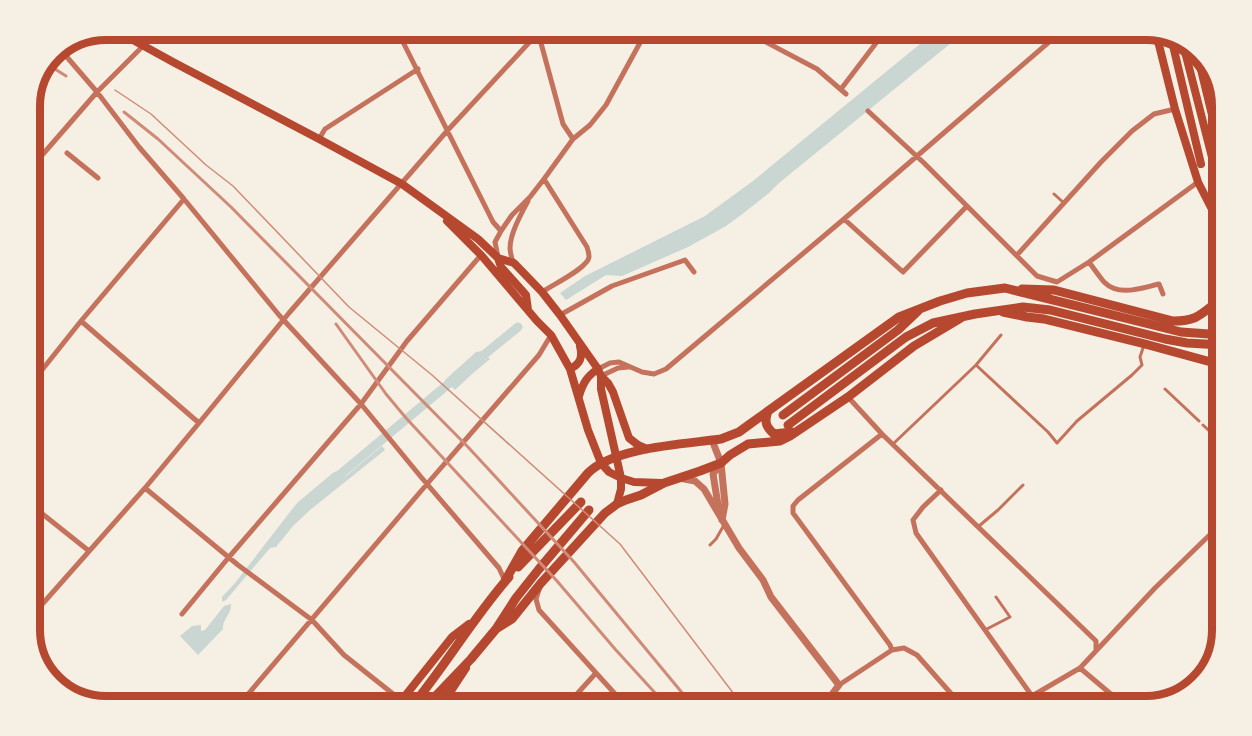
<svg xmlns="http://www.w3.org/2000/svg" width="1252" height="736" font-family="'PT Sans',sans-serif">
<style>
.water{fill:#c9d6d2}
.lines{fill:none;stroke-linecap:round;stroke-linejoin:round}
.canal{stroke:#c9d6d2;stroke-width:9}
.service{stroke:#c5725c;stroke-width:3}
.minor{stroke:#c5725c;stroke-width:5}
.tertiary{stroke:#c5725c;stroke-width:7}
.secondary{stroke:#b5482f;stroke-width:8}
.trunk{stroke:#b5482f;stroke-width:9}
.tram{stroke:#cf8b77;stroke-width:1.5}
.rail{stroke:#cf8b77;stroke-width:3}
.rim{fill:none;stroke:#b5482f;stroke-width:8}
</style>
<rect width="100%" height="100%" fill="#f6efe4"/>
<!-- water -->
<path class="water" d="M 937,30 L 967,30 L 779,183 L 769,193 L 741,215 L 726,226 L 688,247 L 622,276 L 606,275 L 566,300 L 560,293 L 585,276 L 705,216 L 753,181 Z
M 489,350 L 484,358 L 485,360 L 488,357 L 490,359 L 472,374 L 455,390 L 445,380 L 476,352 Z
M 382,446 L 385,450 L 310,510 L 293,526 L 276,547 L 270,548 L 226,600 L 222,602 L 222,597 L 235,583 L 297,503 L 334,472 L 346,469 L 342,476 L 346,476 Z
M 231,604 C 232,614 222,619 223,629 L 198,655 L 180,636 L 192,626 L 201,625 L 201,631 L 205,630 L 224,606 Z"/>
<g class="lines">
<!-- canal -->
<path class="canal" d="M 480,358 L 518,327
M 337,477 L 458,376"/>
<!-- service -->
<path class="service" d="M 1054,194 L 1064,203
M 976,365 L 1048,432 L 1057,443 L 1077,421 L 1132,375 L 1142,365
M 1142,365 L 1140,357 L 1144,345
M 1165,389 L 1199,421
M 1203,425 L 1222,443
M 893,444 L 976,365 L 1001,335
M 979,526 L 998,510 L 1023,485
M 710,545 L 716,539 L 724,525
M 985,630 L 1010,617 L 996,597"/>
<!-- minor -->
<path class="minor" d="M 397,30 L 493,222 L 501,231
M 743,30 L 817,69 L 846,94
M 538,32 L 563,124 L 573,139
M 60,49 L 97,92 L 139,147 L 184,199 L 279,315 L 361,404 L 421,477 L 499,568 L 505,581
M 841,89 L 886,30
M 868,111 L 924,163 L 1037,276 L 1057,282 L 1089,262 L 1198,182
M 319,139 L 325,129 L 418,69
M 67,153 L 98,178
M 30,169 L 97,92 L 143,46 L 153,30
M 844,219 L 903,272 L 967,206
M 1017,255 L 1101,162 L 1132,131 L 1154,114 L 1175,109
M 498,257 L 495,242 L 501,231 L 512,215 L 530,197 L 544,179 L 573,139 L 590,125 L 606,105 L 647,30
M 1089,262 C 1094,269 1099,276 1104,282 C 1119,297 1141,288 1159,284 L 1163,294
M 513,263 C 512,258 510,253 510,248 C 510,234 521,214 528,201
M 542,292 C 552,285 588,268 589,257 C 589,253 588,250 587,247 L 544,179
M 560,315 L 612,286 L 685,260 L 694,272
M 81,321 L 184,199
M 598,369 L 610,363 L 619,362 L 642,372 L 654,374 L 666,369 L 844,219 L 1063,30
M 601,376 L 618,368 L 628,367
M 30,385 L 81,321 L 199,423 L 145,488 L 30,618
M 848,397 L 882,434 L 1096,641 L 1096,649
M 199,423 L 289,313 L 447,131 L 538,33 L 543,30
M 882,434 L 798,500 L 793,506 L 793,513 L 890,645 L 892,650
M 145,488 L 238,565 L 312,620 L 344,655 L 402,701
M 941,490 L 923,507 L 913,520 L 916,533 L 1032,696
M 30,504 L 89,551
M 540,587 L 536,599 L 539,610 L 626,706
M 182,614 L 229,557 L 361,404 L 407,341 L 481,255
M 1080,668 L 1125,706
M 839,685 L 892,650 L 904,648 L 917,655 L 962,706
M 238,706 L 427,484 L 539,355 L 551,335
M 566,706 L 596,673
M 1012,706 L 1032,696 L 1080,668 L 1155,588 L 1222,523"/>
<!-- tertiary -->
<path class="tertiary" d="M 712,440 L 721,463 L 725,504 L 722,520
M 679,478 L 695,481 L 704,489 L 739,548 L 763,580 L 771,597 L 839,685 L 823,706
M 719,511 L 713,474 L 721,463
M 38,662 L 91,702"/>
<!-- secondary -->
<path class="secondary" d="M 106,30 L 122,34
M 118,30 L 124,35 L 173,62 L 319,139 L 402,184 L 478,239 L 498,258 L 514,263 L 542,292 L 560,315 L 598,369 L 601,376 L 601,389 L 621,478 L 621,489 L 617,504
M 1156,33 L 1175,109 L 1198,182 L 1222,229
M 1171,37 L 1201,164
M 1182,40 L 1213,161
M 1197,53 L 1222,156
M 447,221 L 481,255 L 537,321 L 551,335 L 570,369 L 588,430 L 601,463 L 609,472 L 621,478 L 634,482 L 662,483
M 498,258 L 501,267 L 526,295 L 528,310
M 1222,290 C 1215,305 1218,320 1222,336
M 570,369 C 580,364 583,358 580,346
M 601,376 L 608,383 L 613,392 L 629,438 L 638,445 L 647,449
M 579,396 C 583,383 587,376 598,369
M 397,706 L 452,637 L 469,624
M 441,706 L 466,668"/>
<!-- trunk -->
<path class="trunk" d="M 1022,289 L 1054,290 L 1173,321 C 1197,321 1200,315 1217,302
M 1003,312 L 1027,317 L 1044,319 L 1145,344 L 1222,365
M 768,411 C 764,422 766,427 774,434 L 792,432
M 783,415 L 898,330 L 918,311
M 788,425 L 906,337 L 933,323 L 975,314 L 1023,307 L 1050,310 L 1165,339 L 1187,343 L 1222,345
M 518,567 L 581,502
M 505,581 L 522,551 L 588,473 C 614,447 686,444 721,439 L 739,432 L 750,424 L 899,317 L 940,301 L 967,293 L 1005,288 L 1181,332 L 1209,334 L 1222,334
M 496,629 L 512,619 L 541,583 L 605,513 L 617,504 L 626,500 L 641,495 L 664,483 L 700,471 L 721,463 L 730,455 L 748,444 L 780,441 L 790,436 L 848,397 L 914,346 L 961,318
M 412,706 C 446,665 473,618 509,577
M 426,706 L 471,659 L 496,629 L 516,598 L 539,569 L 589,510"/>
<!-- tram -->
<path class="tram" d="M 115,90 L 151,114 L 206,165 L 233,186 L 349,307 L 432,375 L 620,544 L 743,706"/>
<!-- rail -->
<path class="rail" d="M 47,64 L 66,76
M 124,112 L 158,139 L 231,207 L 468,447 L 574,562 L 693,706
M 336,324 L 386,394 L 406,418 L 557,581 L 615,649 L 667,706"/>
</g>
<!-- crop -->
<path d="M0 0H1252V736H0ZM106 40H1146A66 66 0 0 1 1212 106V630A66 66 0 0 1 1146 696H106A66 66 0 0 1 40 630V106A66 66 0 0 1 106 40Z" fill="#f6efe4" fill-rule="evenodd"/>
<path class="rim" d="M106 40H1146A66 66 0 0 1 1212 106V630A66 66 0 0 1 1146 696H106A66 66 0 0 1 40 630V106A66 66 0 0 1 106 40Z"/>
</svg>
